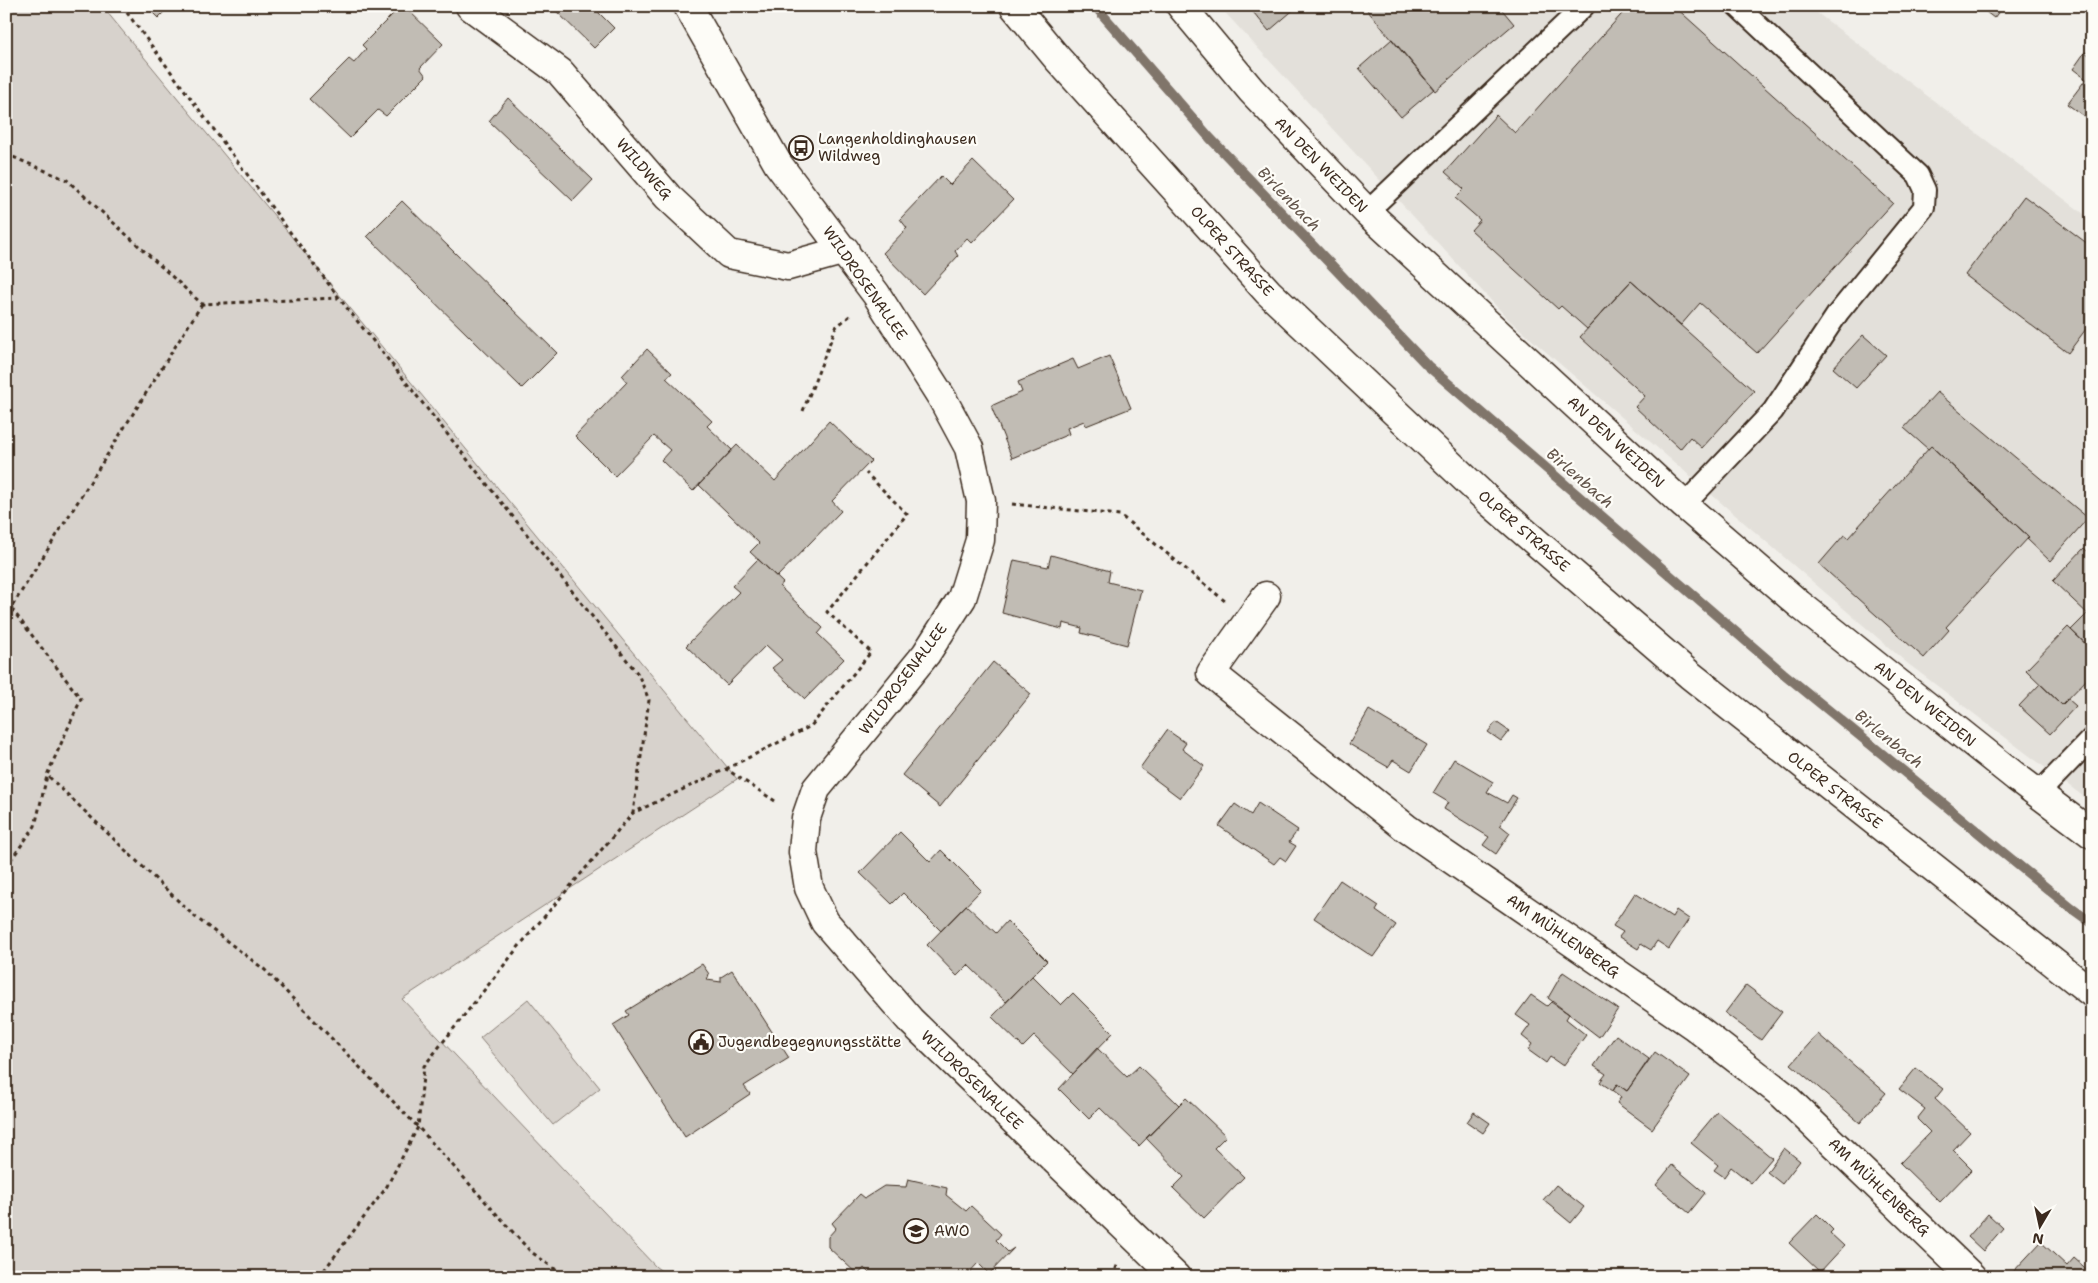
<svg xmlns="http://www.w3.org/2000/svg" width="2098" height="1283" font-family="'Shantell Sans',sans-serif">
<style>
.built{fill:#e3e0da}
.green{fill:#d7d2cc;stroke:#897e75}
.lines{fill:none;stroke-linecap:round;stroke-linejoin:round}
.stream{stroke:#80746b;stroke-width:10}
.building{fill:#c1bcb4;stroke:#3b2a1e}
.lane-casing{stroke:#3b2a1e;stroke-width:24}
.street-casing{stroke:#3b2a1e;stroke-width:31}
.secondary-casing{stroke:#3b2a1e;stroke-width:31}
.path{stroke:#3b2a1e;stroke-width:3;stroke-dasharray:4 4;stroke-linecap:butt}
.lane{stroke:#fdfcf7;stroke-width:20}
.street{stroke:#fdfcf7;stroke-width:28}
.secondary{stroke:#fdfcf7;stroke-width:28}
.labels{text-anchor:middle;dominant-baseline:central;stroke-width:4.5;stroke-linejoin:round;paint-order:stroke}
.poi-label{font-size:15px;fill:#3b2a1e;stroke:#fdfcf7;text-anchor:start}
.street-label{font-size:15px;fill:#3b2a1e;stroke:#fdfcf7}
.water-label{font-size:16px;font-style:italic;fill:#63554b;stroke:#fdfcf7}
</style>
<rect width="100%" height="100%" fill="#f1efea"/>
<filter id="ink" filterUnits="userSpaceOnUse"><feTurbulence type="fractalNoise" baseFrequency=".02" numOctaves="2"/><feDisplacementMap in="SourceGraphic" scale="10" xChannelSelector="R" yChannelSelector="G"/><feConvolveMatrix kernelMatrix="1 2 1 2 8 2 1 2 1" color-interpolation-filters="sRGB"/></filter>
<g filter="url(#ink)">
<!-- built -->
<path class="built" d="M 1219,6 L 1808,6 L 2092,220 L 2092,803 L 1907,663 L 1509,320 Z"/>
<!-- green -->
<path class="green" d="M 6,6 L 102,6 L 737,779 L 402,999 L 656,1267 L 670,1277 L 6,1277 Z
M 528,999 L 600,1088 L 553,1125 L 480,1038 Z"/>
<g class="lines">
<!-- stream -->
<path class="stream" d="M 1095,6 L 1210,138 L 1428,366 L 1783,673 L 2071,908 L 2092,923"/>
</g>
<!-- building -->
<path class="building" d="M 146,6 L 170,6 L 158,18 Z
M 401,6 L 404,6 L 443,44 L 420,68 L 426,76 L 386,116 L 378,110 L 350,138 L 309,99 L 349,59 L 354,63 L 366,49 L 362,45 Z
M 551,6 L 592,6 L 614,28 L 594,48 Z
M 1248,6 L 1298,6 L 1269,31 Z
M 1372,6 L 1499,6 L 1514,24 L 1435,91 L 1367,10 Z
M 1629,6 L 1674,6 L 1893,203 L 1757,353 L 1700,303 L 1681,325 L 1631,281 L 1587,329 L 1561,306 L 1558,309 L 1471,230 L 1480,220 L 1455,198 L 1464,189 L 1445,172 L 1496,115 L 1515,133 Z
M 1978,6 L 2003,6 L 1994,18 Z
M 1392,39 L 1434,89 L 1401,117 L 1359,68 Z
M 2085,52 L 2092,57 L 2092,122 L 2067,104 L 2086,79 L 2073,69 Z
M 508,98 L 593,180 L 573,201 L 489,121 Z
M 973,161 L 1013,200 L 972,243 L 967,238 L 955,251 L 958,256 L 923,294 L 883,253 L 907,228 L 900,219 L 941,176 L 950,185 Z
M 2024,196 L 2092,247 L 2092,321 L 2068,353 L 1965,275 Z
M 402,201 L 557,353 L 522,388 L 367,236 Z
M 1631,281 L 1754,391 L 1702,448 L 1690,437 L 1680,449 L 1635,407 L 1645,396 L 1580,337 Z
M 1863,335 L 1886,355 L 1856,388 L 1833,368 Z
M 647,349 L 672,373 L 666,378 L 712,421 L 707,426 L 732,450 L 693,491 L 661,460 L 670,450 L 654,436 L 615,476 L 575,436 L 627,382 L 622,376 Z
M 1109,356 L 1131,408 L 1086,426 L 1084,421 L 1067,428 L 1069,434 L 1012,458 L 991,406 L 1022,392 L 1018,382 L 1073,359 L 1078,369 Z
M 1937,392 L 2088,518 L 2050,561 L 2027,539 L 2029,537 L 1931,446 L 1928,449 L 1904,428 Z
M 829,421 L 871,461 L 832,501 L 841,511 L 777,577 L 750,552 L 759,543 L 699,485 L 737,445 L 775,481 Z
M 1931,446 L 2029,537 L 1946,627 L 1949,630 L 1924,658 L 1819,564 L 1844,535 L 1848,538 Z
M 2084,548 L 2092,556 L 2092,618 L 2053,581 Z
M 1051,555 L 1110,571 L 1108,582 L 1141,590 L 1127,645 L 1081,633 L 1082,628 L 1063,623 L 1062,629 L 1002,613 L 1014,560 L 1048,567 Z
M 758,559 L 783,583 L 779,586 L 823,628 L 818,634 L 844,659 L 805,699 L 772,668 L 782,660 L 766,645 L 727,685 L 686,646 L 739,592 L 732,586 Z
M 2087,614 L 2092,618 L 2092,650 L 2071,630 Z
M 2068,627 L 2092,650 L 2092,674 L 2062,705 L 2026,670 Z
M 993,662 L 1031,694 L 940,807 L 902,775 Z
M 2040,684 L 2062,705 L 2068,699 L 2076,706 L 2050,734 L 2019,706 Z
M 1369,710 L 1427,745 L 1411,771 L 1393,760 L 1388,767 L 1349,744 Z
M 1496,722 L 1509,731 L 1501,741 L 1488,732 Z
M 1167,730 L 1186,743 L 1182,749 L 1204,766 L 1180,798 L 1140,768 Z
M 1454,759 L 1493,782 L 1487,792 L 1507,803 L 1512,795 L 1517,798 L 1500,825 L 1510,833 L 1496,854 L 1483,845 L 1489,837 L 1444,809 L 1448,802 L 1433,793 Z
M 1258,803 L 1298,830 L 1289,842 L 1296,846 L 1286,861 L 1280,857 L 1274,864 L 1219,826 L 1235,804 L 1251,815 Z
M 900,832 L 930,862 L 941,850 L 981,890 L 941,931 L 903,893 L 892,904 L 860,873 Z
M 1340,880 L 1379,906 L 1376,911 L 1396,925 L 1373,957 L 1314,918 Z
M 1635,893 L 1672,917 L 1676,910 L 1689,919 L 1669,949 L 1657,941 L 1651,950 L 1641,944 L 1638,949 L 1619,937 L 1623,932 L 1613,926 Z
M 966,905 L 996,933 L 1007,921 L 1047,961 L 1006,1002 L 968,965 L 957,976 L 927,945 Z
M 702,964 L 709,974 L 707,980 L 721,982 L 721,977 L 732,970 L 789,1058 L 744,1086 L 750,1094 L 685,1137 L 613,1025 L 629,1015 L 626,1011 Z
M 1563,972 L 1618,1009 L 1599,1037 L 1548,998 Z
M 1032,976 L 1061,1005 L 1073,993 L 1113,1033 L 1073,1074 L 1034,1036 L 1023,1047 L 992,1017 Z
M 1746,985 L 1782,1012 L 1761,1040 L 1725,1013 Z
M 1531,995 L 1547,1006 L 1551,1002 L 1569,1014 L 1566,1019 L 1586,1035 L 1563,1066 L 1550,1057 L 1546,1063 L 1528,1050 L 1532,1044 L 1522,1036 L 1530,1025 L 1516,1015 Z
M 1818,1034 L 1886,1093 L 1860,1123 L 1791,1064 Z
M 1616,1035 L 1649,1059 L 1627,1091 L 1617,1084 L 1613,1091 L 1600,1082 L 1606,1074 L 1594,1066 Z
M 1097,1048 L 1127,1077 L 1139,1066 L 1179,1105 L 1139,1146 L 1100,1108 L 1089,1119 L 1059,1089 Z
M 1655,1052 L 1690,1077 L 1652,1129 L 1617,1103 L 1621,1097 L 1613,1091 L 1617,1084 L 1627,1091 Z
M 1916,1068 L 1943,1089 L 1935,1099 L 1970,1132 L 1953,1150 L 1972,1169 L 1940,1202 L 1900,1163 L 1930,1132 L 1917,1119 L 1925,1109 L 1899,1089 Z
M 1186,1098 L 1226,1136 L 1214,1148 L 1244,1177 L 1204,1218 L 1173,1188 L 1184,1177 L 1146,1138 Z
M 1474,1112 L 1490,1123 L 1483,1133 L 1467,1122 Z
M 1717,1112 L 1772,1158 L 1751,1183 L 1731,1167 L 1724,1177 L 1714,1170 L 1718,1165 L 1691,1143 Z
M 1784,1148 L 1800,1161 L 1782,1184 L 1767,1172 Z
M 1672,1165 L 1705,1193 L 1689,1213 L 1656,1185 Z
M 908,1179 L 947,1188 L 946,1195 L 966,1211 L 971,1206 L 1001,1234 L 996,1240 L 1008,1252 L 1014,1248 L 989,1274 L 978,1263 L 965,1277 L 873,1277 L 864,1268 L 858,1275 L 828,1247 L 828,1237 L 836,1228 L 832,1223 L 860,1194 L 865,1198 L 884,1186 L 906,1187 Z
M 1556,1185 L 1584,1207 L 1571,1223 L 1543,1200 Z
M 1817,1214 L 1833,1230 L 1830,1233 L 1844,1246 L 1820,1272 L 1789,1243 Z
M 1988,1214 L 2003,1228 L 1983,1251 L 1968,1237 Z
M 2041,1242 L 2067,1266 L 2074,1258 L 2092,1274 L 2092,1277 L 2019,1277 L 2013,1272 Z"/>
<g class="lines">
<defs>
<path id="lane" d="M 1367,212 L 1584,6
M 1684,505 L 1773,411 L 1838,313 L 1924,207 L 1925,190 L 1918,175 L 1737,6
M 2038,794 L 2092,738"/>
<path id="street" d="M 470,6 L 560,72 L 668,197 L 729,254 L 788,266 L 845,250
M 688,6 L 778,164 L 876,294 L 942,398 L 969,448 L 981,501 L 980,540 L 962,598 L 926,654 L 816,789 L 806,818 L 803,852 L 809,888 L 825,922 L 910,1020 L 1176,1277
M 1181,6 L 1251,90 L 1367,212 L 1684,505 L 1799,604 L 2016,777 L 2092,834
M 1266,596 L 1211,673 L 1406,828 L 1694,1026 L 1783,1095 L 1972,1277"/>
<path id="secondary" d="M 1014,6 L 1057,58 L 1268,292 L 1492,504 L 1690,675 L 2092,993"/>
</defs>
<!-- lane casing -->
<use href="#lane" class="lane-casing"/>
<!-- street casing -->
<use href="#street" class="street-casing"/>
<!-- secondary casing -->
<use href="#secondary" class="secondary-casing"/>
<!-- path -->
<path class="path" d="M 122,6 L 339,298 L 638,674 L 649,700 L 633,813 L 726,769 L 778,803
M 6,154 L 67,180 L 202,304 L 338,298
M 202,304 L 11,608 L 81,699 L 47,775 L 194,916 L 265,970 L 418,1127 L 530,1251 L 566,1277
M 803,411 L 836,327 L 852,314
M 1012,504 L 1120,515 L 1225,601
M 726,769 L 811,726 L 871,652 L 827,612 L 907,514 L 866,473
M 6,867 L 35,826 L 47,776
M 319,1277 L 386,1188 L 418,1127 L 424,1066 L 520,945 L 633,813
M 1113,1277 L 1118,1263"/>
<!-- lane -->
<use href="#lane" class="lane"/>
<!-- street -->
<use href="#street" class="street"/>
<!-- secondary -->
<use href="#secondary" class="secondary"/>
</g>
</g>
<!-- icons -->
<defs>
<symbol id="bus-ring" viewBox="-11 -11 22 22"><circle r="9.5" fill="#fdfcf7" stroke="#3b2a1e" stroke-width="1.5"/><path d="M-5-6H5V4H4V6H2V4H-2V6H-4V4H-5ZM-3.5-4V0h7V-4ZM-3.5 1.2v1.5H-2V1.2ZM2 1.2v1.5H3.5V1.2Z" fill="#3b2a1e"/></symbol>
<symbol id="civic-ring" viewBox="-11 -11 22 22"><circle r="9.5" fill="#fdfcf7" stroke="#3b2a1e" stroke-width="1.5"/><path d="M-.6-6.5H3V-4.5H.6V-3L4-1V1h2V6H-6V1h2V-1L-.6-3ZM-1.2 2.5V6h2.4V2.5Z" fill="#3b2a1e"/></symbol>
<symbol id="school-ring" viewBox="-11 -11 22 22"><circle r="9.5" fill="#fdfcf7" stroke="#3b2a1e" stroke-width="1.5"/><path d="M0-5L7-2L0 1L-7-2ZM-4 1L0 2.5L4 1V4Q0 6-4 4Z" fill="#3b2a1e"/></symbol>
</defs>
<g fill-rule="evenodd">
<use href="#bus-ring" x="787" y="134" width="28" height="28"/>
<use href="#civic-ring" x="687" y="1028" width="28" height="28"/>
<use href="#school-ring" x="902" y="1217" width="28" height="28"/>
</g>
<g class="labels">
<!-- poi labels -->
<g class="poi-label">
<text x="818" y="139">Langenholdinghausen<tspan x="818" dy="17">Wildweg</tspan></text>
<text x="718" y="1042">Jugendbegegnungsstätte</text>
<text x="934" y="1231">AWO</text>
</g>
<!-- street labels -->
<g class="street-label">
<text transform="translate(1321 165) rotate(46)">AN DEN WEIDEN</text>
<text transform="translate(644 169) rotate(49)">WILDWEG</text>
<text transform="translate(1232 251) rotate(48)">OLPER STRASSE</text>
<text transform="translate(865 283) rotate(55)">WILDROSENALLEE</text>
<text transform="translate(1616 442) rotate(43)">AN DEN WEIDEN</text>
<text transform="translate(1524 531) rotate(41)">OLPER STRASSE</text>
<text transform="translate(903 679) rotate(-53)">WILDROSENALLEE</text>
<text transform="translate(1925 704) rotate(39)">AN DEN WEIDEN</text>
<text transform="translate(1835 790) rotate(38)">OLPER STRASSE</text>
<text transform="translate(1563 936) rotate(35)">AM MÜHLENBERG</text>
<text transform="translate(972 1080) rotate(44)">WILDROSENALLEE</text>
<text transform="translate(1879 1187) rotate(44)">AM MÜHLENBERG</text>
</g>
<!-- water labels -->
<g class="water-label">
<text transform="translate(1289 199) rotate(46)">Birlenbach</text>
<text transform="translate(1580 478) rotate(41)">Birlenbach</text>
<text transform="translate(1889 739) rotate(39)">Birlenbach</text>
</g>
</g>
<!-- margin -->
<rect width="2098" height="1283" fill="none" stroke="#fdfcf7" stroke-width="25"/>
<rect x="12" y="12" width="2073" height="1258" fill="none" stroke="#3b2a1e" stroke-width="2" filter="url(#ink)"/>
<!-- north arrow -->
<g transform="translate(2040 1226) rotate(189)" stroke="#fdfcf7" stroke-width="4" paint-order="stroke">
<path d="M0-4L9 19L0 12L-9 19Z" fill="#3b2a1e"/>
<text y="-8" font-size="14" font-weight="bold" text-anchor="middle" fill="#3b2a1e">N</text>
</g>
</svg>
